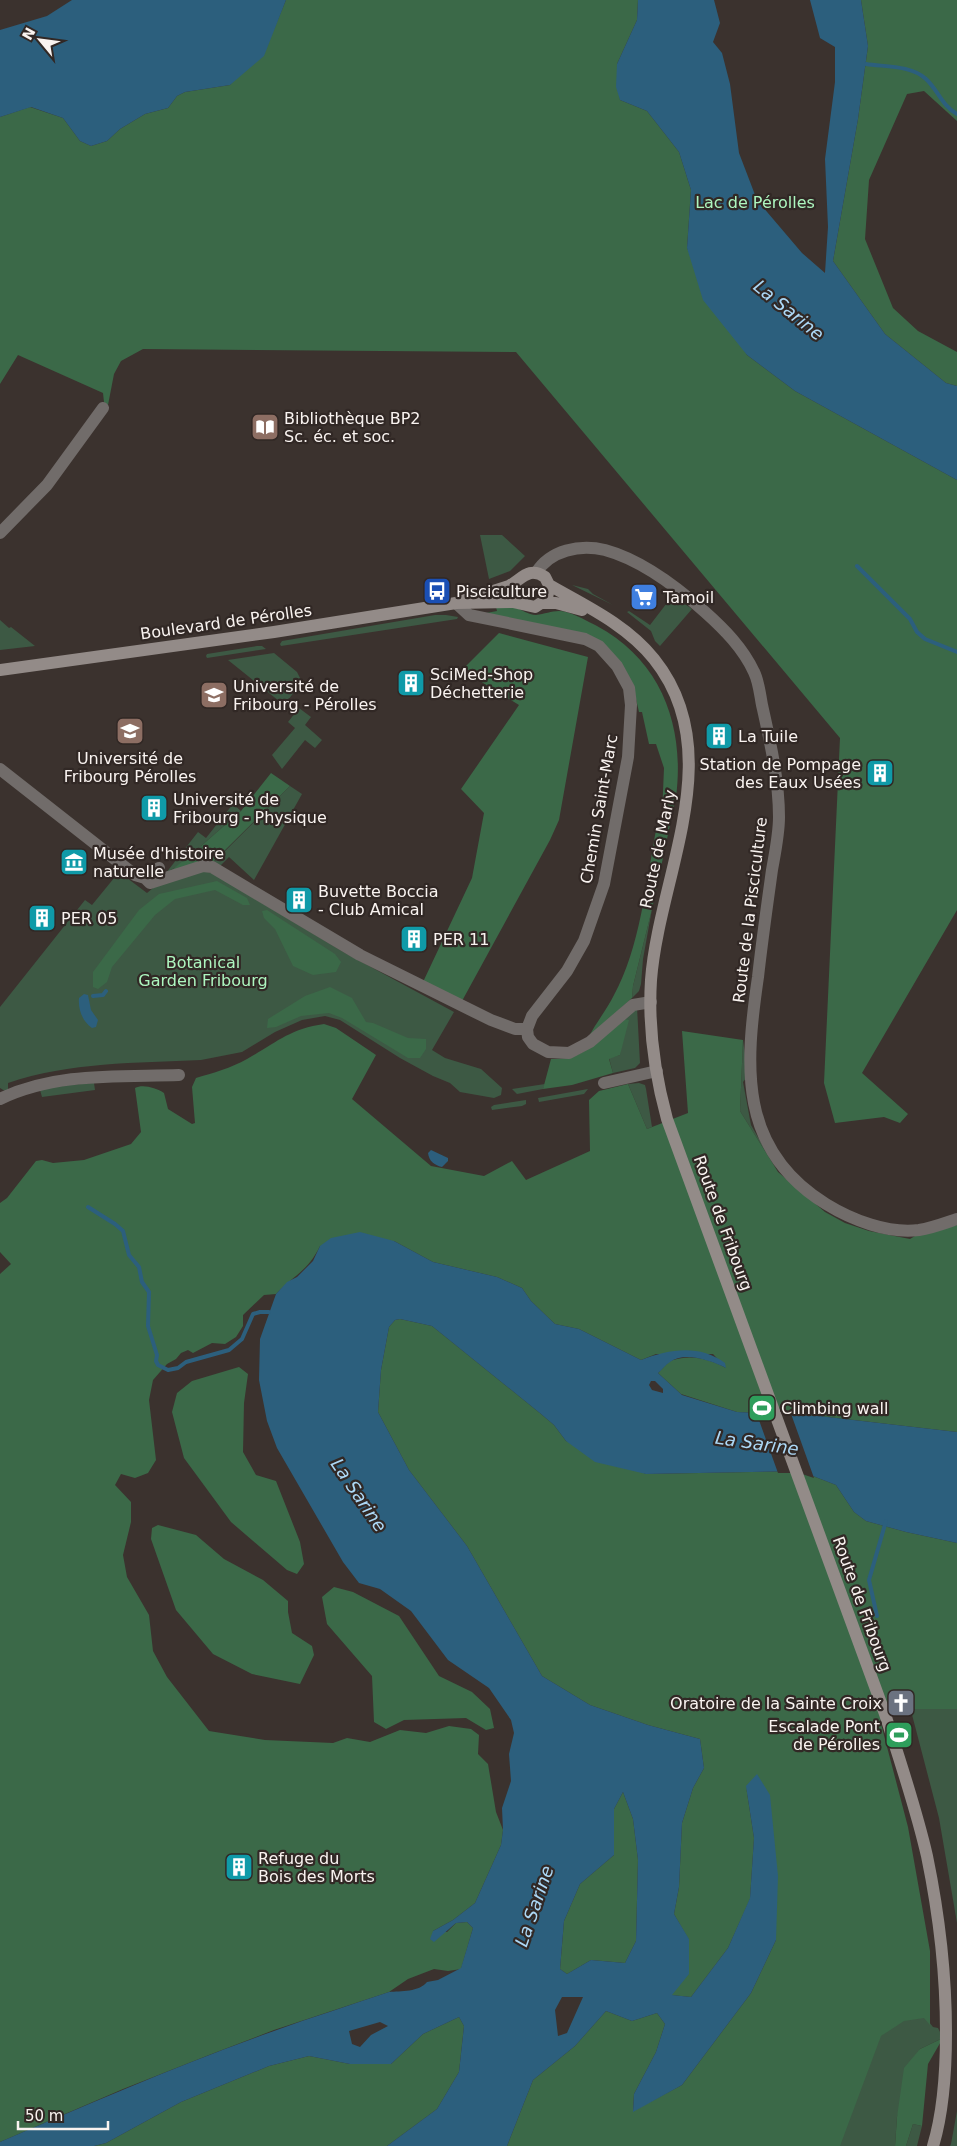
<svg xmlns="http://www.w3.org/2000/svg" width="957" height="2146" font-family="'DejaVu Sans',sans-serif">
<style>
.green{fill:#3d5944}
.forest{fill:#3b6948}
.water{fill:#2c5f7d;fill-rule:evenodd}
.pier{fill:#3b322e}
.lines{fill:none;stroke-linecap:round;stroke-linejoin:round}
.stream{stroke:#2c5f7d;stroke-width:4}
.street{stroke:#716c6a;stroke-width:12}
.secondary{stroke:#938b88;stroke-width:12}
.labels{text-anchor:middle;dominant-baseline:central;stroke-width:4.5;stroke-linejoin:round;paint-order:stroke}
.park-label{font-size:16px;fill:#adf6bf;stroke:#312825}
.poi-label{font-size:16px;fill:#f9f3f0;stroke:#312825;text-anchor:start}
.street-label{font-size:16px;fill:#f9f3f0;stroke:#312825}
.water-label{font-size:18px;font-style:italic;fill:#acd8f6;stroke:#312825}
</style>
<rect width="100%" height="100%" fill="#3b322e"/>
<!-- green -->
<path class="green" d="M 480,535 L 502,535 L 525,556 L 510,571 L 489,579 Z
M 572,585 L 588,589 L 593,594 L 613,605 Z
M 664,589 L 692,609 L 660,646 L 655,641 L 651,631 L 627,612 L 629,611 L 650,625 L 670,599 L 662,593 Z
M 435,615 L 446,615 L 458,617 L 457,619 L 281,646 L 280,644 L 282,641 Z
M 0,620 L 9,628 L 11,627 L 35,646 L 0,650 Z
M 257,646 L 262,646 L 266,649 L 207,658 L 206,656 L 207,654 Z
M 274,653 L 297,672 L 301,680 L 299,686 L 284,705 L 228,660 Z
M 299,708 L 311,717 L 305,725 L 322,740 L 315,748 L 305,740 L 282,769 L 272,755 L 295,728 L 288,722 Z
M 290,786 L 302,794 L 254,880 L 229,857 L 220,866 L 205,862 L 215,861 Z
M 233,804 L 241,811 L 201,846 L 202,851 L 199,853 L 166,873 L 198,832 L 206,838 Z
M 202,871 L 212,873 L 345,953 L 454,1012 L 432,1050 L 445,1058 L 481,1069 L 502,1088 L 501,1095 L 494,1098 L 460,1092 L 450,1083 L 433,1076 L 400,1058 L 340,1020 L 325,1016 L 302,1020 L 275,1032 L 242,1052 L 201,1060 C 136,1063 70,1062 8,1083 L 8,1090 L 5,1091 L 0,1088 L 0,1007 L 85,900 L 92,905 L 119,872 L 147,893 L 159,883 Z
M 652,909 L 643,959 L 641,984 L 639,991 L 632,998 L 633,986 Z
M 637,1007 L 640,1063 L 635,1068 L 613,1073 L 609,1058 L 620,1055 L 622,1019 Z
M 743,1040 L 748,1076 L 743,1082 L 751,1125 L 778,1172 L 740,1111 Z
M 94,1083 L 95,1090 L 42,1097 L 40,1090 L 55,1086 Z
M 639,1083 L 645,1085 L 646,1089 L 652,1127 L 647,1129 L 628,1084 Z
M 545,1084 L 543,1089 L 517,1094 L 512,1089 Z
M 588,1089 L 584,1094 L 539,1102 L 538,1098 Z
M 526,1100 L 526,1104 L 522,1106 L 492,1110 L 491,1107 L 494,1105 Z
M 957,1706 L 957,1923 L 939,1818 L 910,1707 Z
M 925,2017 L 933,2027 L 938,2028 L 943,2038 L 920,2049 L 897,2117 L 895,2146 L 838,2146 L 880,2036 L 903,2020 Z
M 957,2111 L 957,2146 L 950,2146 L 951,2144 Z
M 913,2124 L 922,2126 L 917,2146 L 906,2146 Z"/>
<!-- forest -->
<path class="forest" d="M 286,0 L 638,0 L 637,20 L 617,64 L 620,100 L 647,111 L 679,152 L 691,190 L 687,248 L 747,355 L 795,391 L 957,480 L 957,910 L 862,1073 L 908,1114 L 900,1123 L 884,1117 L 835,1123 L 824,1083 L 840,738 L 516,352 L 143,349 L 121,361 L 114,374 L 108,405 L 104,402 L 103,393 L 18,355 L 0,384 L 0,117 L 30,107 L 63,118 L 80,141 L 91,146 L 107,141 L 120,129 L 145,114 L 168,108 L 177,96 L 185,92 L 230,85 L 274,29 Z
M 861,0 L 957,0 L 957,121 L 924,91 L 907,94 L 869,180 L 865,239 L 893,308 L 918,331 L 957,352 L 957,386 L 946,383 L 885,334 L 833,261 L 858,119 L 868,46 Z
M 496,607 C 502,607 509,607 515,608 C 522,609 528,615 536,615 C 547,614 555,609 566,612 C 577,615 587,621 597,626 C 662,661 685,727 676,797 L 652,909 L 633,986 L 632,998 L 588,1038 C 596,1023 607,1009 614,995 C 640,948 646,883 656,830 L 662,815 L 664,768 L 656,744 L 649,744 L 642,712 L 639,712 L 633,686 L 602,643 L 481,614 L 497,611 Z
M 499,633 L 588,657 L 559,820 L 550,840 L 462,1001 L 423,982 L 472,878 L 484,813 L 461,789 L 519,705 L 462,670 Z
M 271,773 L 290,786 L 214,861 L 168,873 L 194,852 L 199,853 L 202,851 L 201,846 L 241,811 Z
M 217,881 L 247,898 L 250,905 L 243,905 L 215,890 L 175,899 L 155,915 L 112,967 L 107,982 L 98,989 L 93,987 L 93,972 L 139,910 L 159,894 Z
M 267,910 L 335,954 L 341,962 L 336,972 L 313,975 L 293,966 L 275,929 L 264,918 L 262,911 Z
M 330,987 L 352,998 L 366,1022 L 373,1023 L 408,1038 L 426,1039 L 426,1049 L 420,1058 L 408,1058 L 342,1018 L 329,1013 L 301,1016 L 276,1027 L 267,1028 L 268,1019 L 305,996 Z
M 622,1019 L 629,1020 L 620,1055 L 609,1059 L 613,1073 L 572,1085 L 543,1089 L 551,1059 C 585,1060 599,1040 622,1019 Z
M 324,1024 L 336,1028 L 376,1055 L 352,1099 L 431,1166 L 484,1176 L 512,1161 L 526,1180 L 590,1151 L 589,1100 L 599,1091 L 628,1084 L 647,1129 L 688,1113 L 682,1031 L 743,1040 L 740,1111 L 778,1172 L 825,1212 L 845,1223 L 869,1231 L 910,1239 L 915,1236 L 957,1225 L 957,1432 L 819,1416 L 737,1412 L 681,1394 L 658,1373 C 662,1369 667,1362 673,1360 C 691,1354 710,1359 726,1368 L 713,1354 L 656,1354 L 641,1360 L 579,1329 L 555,1324 L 531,1301 L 522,1288 L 497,1277 L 433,1262 L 394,1241 L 320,1246 C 308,1271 294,1275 276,1294 L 264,1295 L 243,1315 L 243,1326 L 236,1337 L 225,1344 L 212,1343 L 193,1353 L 188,1350 L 181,1353 L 176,1359 L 167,1364 L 153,1380 L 149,1400 L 156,1460 L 148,1473 L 135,1478 L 121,1474 L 115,1485 L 131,1502 L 131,1522 L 123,1555 L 127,1577 L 149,1615 L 153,1651 L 167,1677 L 209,1731 L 265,1740 L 333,1743 L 347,1738 L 370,1742 L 400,1730 L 426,1733 L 449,1726 L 471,1729 L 479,1735 L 478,1754 L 488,1764 L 496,1812 L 503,1830 L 501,1845 L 475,1903 L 453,1920 L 433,1931 L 447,1932 L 456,1923 L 467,1922 L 473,1928 L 461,1969 L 448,1971 L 434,1969 L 408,1979 L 389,1992 L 274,2030 L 209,2055 L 123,2089 L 0,2142 L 0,1274 L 11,1264 L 0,1252 L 0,1203 L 7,1198 L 36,1161 L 42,1160 L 53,1163 L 84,1160 L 131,1144 L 141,1132 L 135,1088 C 143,1084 156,1088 164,1093 L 168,1109 L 192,1124 L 195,1123 L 192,1087 L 196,1078 C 213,1073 231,1068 247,1059 C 276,1043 289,1029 324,1024 Z
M 400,1319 L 432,1326 L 541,1414 L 554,1425 L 566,1441 L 646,1474 L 800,1471 L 836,1485 L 854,1512 L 866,1521 L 906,1532 L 957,1543 L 957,1709 L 901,1709 L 880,1720 L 908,1827 L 930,1951 L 930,2025 L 924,2018 L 904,2021 L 881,2036 L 840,2146 L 507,2146 L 533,2080 L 575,2046 L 606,2011 L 632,2021 L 657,2013 L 665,2024 L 656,2052 L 634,2094 L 633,2111 L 682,2085 L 751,1993 L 776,1940 L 746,1786 L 754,1838 L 750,1899 L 728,1948 L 691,1997 L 671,1995 L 689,1940 L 674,1914 L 679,1887 L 682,1823 L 693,1788 L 704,1768 L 700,1739 L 648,1725 L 590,1705 L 542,1676 L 467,1546 L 409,1470 L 378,1412 L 381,1370 L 389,1327 L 395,1320 Z
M 239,1367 L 248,1374 L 244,1403 L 243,1452 L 256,1475 L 276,1481 L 300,1542 L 304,1564 L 297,1574 L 287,1570 L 231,1522 L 184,1458 L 172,1412 L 177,1393 L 192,1381 Z
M 158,1525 L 196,1535 L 224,1559 L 263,1580 L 288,1601 L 288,1612 L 292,1633 L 312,1646 L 314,1655 L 300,1684 L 252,1674 L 213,1654 L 176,1610 L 151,1539 L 152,1528 Z
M 334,1587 L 353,1592 L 399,1616 L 439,1676 L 472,1692 L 490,1709 L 494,1728 L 486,1730 L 466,1718 L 404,1720 L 386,1729 L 374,1722 L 372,1676 L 327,1624 L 322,1597 Z
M 623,1792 L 633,1819 L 638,1860 L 636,1941 L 625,1963 L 591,1960 L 567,1974 L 560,1969 L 564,1921 L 580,1884 L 614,1855 L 614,1809 Z
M 459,2017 L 464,2026 L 459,2072 L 437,2109 L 387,2146 L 94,2146 L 106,2143 L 181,2102 L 269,2066 L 309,2056 L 350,2064 L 391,2064 L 423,2034 Z
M 943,2038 L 928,2064 L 922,2126 L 913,2124 L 906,2146 L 895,2146 L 897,2117 L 904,2068 L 920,2049 Z"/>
<!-- water -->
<path class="water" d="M 72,0 L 286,0 L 264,56 L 230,85 L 185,92 L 177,96 L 168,108 L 145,114 L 120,129 L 107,141 L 91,146 L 80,141 L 63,118 L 31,107 L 0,117 L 0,30 L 47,16 Z
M 638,0 L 714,0 L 720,23 L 713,42 L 722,53 L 730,84 L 739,153 L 757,200 L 802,253 L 825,273 L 828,227 L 825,159 L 835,82 L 835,47 L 820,38 L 810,0 L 861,0 L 868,46 L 858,119 L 833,261 L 885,334 L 946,383 L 957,386 L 957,480 L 795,391 L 747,355 L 703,300 L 687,248 L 691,190 L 679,152 L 647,111 L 620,100 L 616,87 L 617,64 L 637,20 Z
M 84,994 L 88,995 L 91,1010 L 98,1020 L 96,1027 L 92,1028 C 82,1021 78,1009 79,998 Z
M 431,1150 L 448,1158 L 448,1161 L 442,1167 C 434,1165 429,1161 428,1153 Z
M 360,1232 L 394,1241 L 433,1262 L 497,1277 L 522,1288 L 531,1301 L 555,1324 L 579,1329 L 641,1360 C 669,1349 700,1344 725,1363 L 726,1368 C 712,1361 684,1351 670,1362 C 665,1365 662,1370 658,1373 L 682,1395 L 737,1412 L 819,1416 L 957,1432 L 957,1543 L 906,1532 L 866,1521 L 854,1512 L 836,1485 L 800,1471 L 646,1474 L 595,1462 L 566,1441 L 554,1425 L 541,1414 L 432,1326 L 400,1319 L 395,1320 L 389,1327 L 381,1370 L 378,1412 L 409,1470 L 467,1546 L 542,1676 L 590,1705 L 648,1725 L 700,1739 L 704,1768 L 693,1788 L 682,1823 L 679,1887 L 674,1914 L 689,1939 L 689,1974 L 672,1995 L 691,1997 L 728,1948 L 750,1898 L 754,1838 L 746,1786 L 757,1774 L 770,1795 L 778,1876 L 776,1940 L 751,1993 L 682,2085 L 633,2112 L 634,2094 L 656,2052 L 665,2024 L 657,2013 L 632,2021 L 606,2011 L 575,2046 L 533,2080 L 507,2146 L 387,2146 L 437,2109 L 459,2072 L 464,2026 L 459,2017 L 423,2034 L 391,2064 L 350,2064 L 309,2056 L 269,2066 L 181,2102 L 106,2143 L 94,2146 L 0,2146 L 0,2142 C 91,2103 181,2064 274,2031 C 312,2017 351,2005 389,1992 C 401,1991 419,1992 427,1982 L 438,1980 L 461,1968 L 473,1928 L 467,1922 L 456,1923 L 434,1942 L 430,1939 L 433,1931 L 453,1920 L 475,1903 L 501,1845 L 503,1830 L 502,1808 L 511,1781 L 509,1754 L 514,1733 L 511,1720 L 489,1688 L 448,1660 L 411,1611 L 380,1589 L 359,1583 L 343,1562 L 277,1448 L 267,1421 L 259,1380 L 260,1339 L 276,1294 L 287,1282 L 297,1277 L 313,1261 L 320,1246 L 331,1238 ZM 651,1381 L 655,1381 L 663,1389 L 663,1393 L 652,1390 L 649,1385 ZM 623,1792 L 633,1819 L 638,1860 L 636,1941 L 625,1963 L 591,1960 L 567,1974 L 560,1969 L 564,1921 L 580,1884 L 614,1855 L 614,1809 ZM 562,1997 L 583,1997 L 567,2033 L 558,2036 L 555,2010 ZM 380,2022 L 388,2026 L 371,2035 L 360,2047 L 352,2044 L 349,2031 Z"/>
<!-- pier -->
<path class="pier" d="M 755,1409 L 790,1411 L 814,1478 L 799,1473 L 778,1473 Z"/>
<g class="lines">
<!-- stream -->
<path class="stream" d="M 866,64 C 885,67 911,65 926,79 C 938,90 942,106 957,114
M 857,566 L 910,619 L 917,632 L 925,639 L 957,652
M 93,996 L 103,995 L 106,991
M 88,1207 L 115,1224 L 123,1231 L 129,1255 L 139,1267 L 142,1282 L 149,1292 L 148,1326 L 157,1355 L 156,1361 L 158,1365 L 168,1370 L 178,1368 L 186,1362 L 229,1350 L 242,1339 L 253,1314 L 260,1312 L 269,1312
M 877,1616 L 869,1580 L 886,1521"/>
<!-- street -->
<path class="street" d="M 0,533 L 47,485 L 103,408
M 536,573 C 550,550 580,544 605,550 C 642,560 677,587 705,612 C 724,629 743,648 754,672 C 759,682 760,695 762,705 C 770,741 779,780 779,817 C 779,834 775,853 772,870 C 767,906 762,941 758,977 C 745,1066 738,1150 826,1204 C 852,1220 888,1234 919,1230 C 932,1228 945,1223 957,1219
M 456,603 L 469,615 L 585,639 L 599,646 L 617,666 L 629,688 L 631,705 L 628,757 L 604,884 L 584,941 L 567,971 L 532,1016 L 527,1029 L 528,1037 L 533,1044 L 548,1052 L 569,1053 L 590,1042 L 633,1005 L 651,1002
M 0,769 L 135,875 L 145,878 L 150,883 L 203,866 L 212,867 L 360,955 L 491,1020 L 515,1029 L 527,1029
M 145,878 L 159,868
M 604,1083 L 657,1071
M 0,1099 C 55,1072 120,1077 179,1075"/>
<!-- secondary -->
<path class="secondary" d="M 549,585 C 586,606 627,625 654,659 C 730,754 659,875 651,980 C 648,1027 655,1075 667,1119 L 885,1714 C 900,1761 916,1808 927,1856 C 939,1914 946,1974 946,2033 C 946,2070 944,2110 933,2146
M 543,603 L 556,603 L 582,610
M 0,670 L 274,632 L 456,603 L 513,602 L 535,607 L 547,599 L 549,585 L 545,577 C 529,566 522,579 509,586 L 456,603"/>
</g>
<!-- icons -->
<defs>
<symbol id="library-square" viewBox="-11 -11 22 22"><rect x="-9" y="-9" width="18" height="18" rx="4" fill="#8d6e63" stroke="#312825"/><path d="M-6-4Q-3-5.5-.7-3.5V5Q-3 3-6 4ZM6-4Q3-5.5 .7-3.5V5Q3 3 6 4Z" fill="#fff"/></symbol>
<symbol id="bus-square" viewBox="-11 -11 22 22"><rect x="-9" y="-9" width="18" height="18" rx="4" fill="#1a4fb4" stroke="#312825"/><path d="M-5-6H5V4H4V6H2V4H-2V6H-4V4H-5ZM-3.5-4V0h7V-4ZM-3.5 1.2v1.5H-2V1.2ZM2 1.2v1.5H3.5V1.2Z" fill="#fff"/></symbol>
<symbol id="supermarket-square" viewBox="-11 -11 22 22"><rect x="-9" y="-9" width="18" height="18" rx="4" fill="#3f7fe0" stroke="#312825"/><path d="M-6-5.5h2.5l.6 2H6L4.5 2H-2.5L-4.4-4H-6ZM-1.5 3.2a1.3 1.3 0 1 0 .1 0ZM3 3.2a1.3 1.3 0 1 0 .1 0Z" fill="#fff"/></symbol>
<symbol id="building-square" viewBox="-11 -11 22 22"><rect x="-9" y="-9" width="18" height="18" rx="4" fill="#0f9aa8" stroke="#312825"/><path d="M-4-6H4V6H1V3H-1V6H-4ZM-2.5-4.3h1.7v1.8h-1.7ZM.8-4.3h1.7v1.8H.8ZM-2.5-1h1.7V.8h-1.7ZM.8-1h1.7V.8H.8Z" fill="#fff"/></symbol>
<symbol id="university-square" viewBox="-11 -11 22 22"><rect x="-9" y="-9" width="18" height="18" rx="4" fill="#8d6e63" stroke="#312825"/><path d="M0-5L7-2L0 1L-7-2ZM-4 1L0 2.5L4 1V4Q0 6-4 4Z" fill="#fff"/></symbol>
<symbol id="museum-square" viewBox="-11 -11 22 22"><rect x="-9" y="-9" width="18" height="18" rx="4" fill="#0f9aa8" stroke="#312825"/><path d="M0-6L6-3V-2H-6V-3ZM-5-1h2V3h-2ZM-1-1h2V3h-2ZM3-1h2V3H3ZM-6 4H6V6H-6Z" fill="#fff"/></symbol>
<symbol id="stadium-square" viewBox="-11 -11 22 22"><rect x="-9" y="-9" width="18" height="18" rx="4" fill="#2e9e5b" stroke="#312825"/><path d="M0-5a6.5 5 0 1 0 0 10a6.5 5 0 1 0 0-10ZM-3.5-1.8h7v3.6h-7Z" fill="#fff"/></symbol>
<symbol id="church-square" viewBox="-11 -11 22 22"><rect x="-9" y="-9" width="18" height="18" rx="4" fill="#6b7280" stroke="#312825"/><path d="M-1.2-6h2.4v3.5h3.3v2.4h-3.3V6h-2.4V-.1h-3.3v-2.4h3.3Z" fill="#fff"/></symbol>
</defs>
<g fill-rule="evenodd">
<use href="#library-square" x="249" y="411" width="32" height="32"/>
<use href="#bus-square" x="421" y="575" width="32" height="32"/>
<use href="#supermarket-square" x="628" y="581" width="32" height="32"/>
<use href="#building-square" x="395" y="667" width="32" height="32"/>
<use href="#university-square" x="198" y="679" width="32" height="32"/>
<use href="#university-square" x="114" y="715" width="32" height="32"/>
<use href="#building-square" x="703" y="720" width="32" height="32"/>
<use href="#building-square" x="864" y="757" width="32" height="32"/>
<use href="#building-square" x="138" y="792" width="32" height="32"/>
<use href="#museum-square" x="58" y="846" width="32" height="32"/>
<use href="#building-square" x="283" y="884" width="32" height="32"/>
<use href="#building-square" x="26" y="902" width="32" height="32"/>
<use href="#building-square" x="398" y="923" width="32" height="32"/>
<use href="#stadium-square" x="746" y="1392" width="32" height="32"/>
<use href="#church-square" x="885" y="1687" width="32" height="32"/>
<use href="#stadium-square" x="883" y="1719" width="32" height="32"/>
<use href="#building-square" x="223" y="1851" width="32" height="32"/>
</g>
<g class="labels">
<!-- park labels -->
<g class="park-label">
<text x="755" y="202">Lac de Pérolles</text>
<text x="203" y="962">Botanical<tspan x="203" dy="18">Garden Fribourg</tspan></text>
</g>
<!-- poi labels -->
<g class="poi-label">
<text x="284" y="418">Bibliothèque BP2<tspan x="284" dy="18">Sc. éc. et soc.</tspan></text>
<text x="456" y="591">Pisciculture</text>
<text x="663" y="597">Tamoil</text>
<text x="430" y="674">SciMed-Shop<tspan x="430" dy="18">Déchetterie</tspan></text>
<text x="233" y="686">Université de<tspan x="233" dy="18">Fribourg - Pérolles</tspan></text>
<text x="738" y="736">La Tuile</text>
<text x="130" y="758" text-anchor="middle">Université de<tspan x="130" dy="18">Fribourg Pérolles</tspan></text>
<text x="861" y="764" text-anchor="end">Station de Pompage<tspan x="861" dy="18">des Eaux Usées</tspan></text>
<text x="173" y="799">Université de<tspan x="173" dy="18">Fribourg - Physique</tspan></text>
<text x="93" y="853">Musée d'histoire<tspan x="93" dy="18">naturelle</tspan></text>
<text x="318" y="891">Buvette Boccia<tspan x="318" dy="18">- Club Amical</tspan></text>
<text x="61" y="918">PER 05</text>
<text x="433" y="939">PER 11</text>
<text x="781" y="1408">Climbing wall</text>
<text x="882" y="1703" text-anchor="end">Oratoire de la Sainte Croix</text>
<text x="880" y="1726" text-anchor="end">Escalade Pont<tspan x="880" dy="18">de Pérolles</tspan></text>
<text x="258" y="1858">Refuge du<tspan x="258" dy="18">Bois des Morts</tspan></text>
</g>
<!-- street labels -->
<g class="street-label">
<text transform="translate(226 622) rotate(-8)">Boulevard de Pérolles</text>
<text transform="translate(599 809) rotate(-80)">Chemin Saint-Marc</text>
<text transform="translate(658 849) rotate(-78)">Route de Marly</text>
<text transform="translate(750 910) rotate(-83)">Route de la Pisciculture</text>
<text transform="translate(723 1223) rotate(70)">Route de Fribourg</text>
<text transform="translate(862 1604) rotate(70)">Route de Fribourg</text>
</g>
<!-- water labels -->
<g class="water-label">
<text transform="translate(789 310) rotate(39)">La Sarine</text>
<text transform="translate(757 1443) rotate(8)">La Sarine</text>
<text transform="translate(359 1495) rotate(56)">La Sarine</text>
<text transform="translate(534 1906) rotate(-71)">La Sarine</text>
</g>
</g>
<!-- north arrow -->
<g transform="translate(40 40) rotate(299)" stroke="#312825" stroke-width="4" paint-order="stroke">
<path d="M0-4L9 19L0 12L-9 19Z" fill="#f9f3f0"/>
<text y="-8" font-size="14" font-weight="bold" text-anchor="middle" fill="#f9f3f0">N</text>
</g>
<!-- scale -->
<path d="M18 2121v8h90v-8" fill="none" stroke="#f9f3f0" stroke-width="2.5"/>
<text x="25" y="2121" font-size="15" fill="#f9f3f0" stroke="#312825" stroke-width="4" paint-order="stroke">50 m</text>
</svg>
